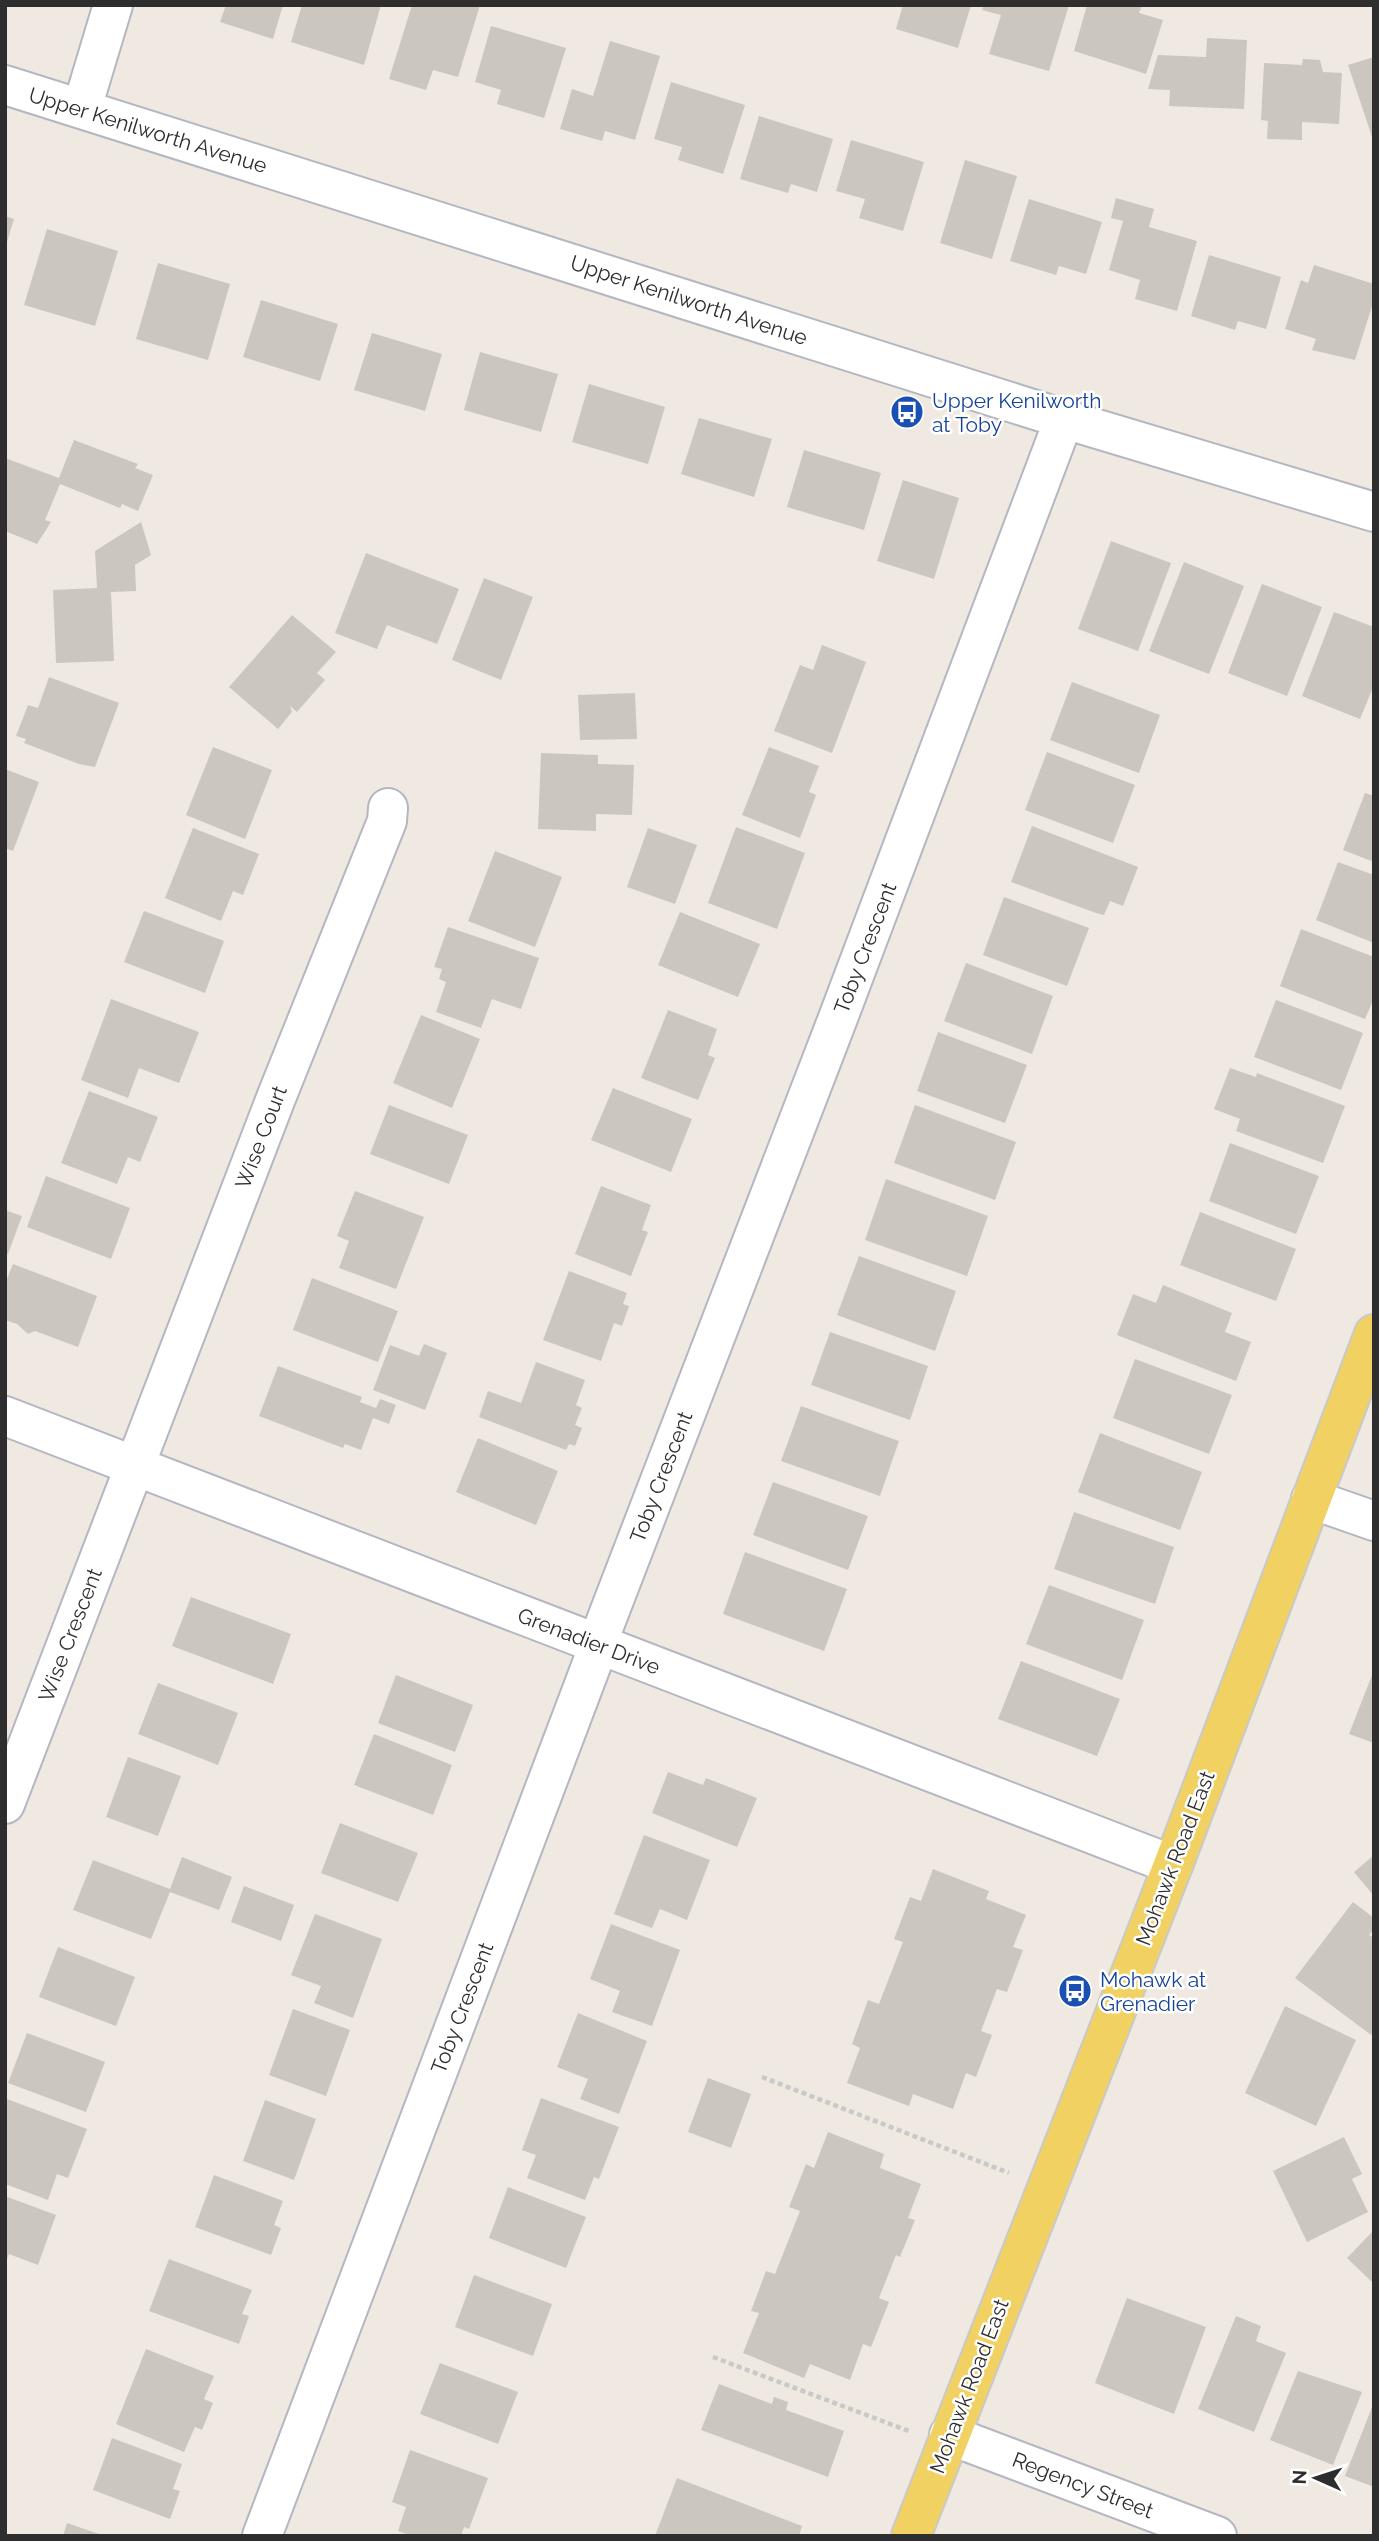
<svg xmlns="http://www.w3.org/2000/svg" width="1379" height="2541" font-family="Raleway,sans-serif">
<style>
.building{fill:#cbc7bf}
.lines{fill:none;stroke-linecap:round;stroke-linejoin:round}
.minor-casing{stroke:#b4b7c1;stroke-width:42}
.major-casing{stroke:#c9c9c9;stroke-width:42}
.path{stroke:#c9c9c9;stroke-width:4.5;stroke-dasharray:5 3.5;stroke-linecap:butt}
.minor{stroke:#fff;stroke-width:38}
.major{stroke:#f2d163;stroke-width:38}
.labels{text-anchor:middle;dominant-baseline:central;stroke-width:5;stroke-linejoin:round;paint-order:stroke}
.street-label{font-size:21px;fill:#2e2e2e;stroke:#fff}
.transit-label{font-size:21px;fill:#164399;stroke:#fff;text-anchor:start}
</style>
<rect width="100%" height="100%" fill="#efe9e1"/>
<!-- building -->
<path class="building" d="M 226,5 L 283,5 L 273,39 L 220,22 Z
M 302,5 L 381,5 L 364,65 L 291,42 Z
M 412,5 L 480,5 L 458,77 L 433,70 L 426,90 L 389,79 Z
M 903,5 L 971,5 L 958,48 L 896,29 Z
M 984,5 L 1069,5 L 1049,71 L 989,54 L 1001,15 L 982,10 Z
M 1087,5 L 1142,5 L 1139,13 L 1163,20 L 1146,74 L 1074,51 Z
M 491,26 L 566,48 L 544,118 L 497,104 L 501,90 L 475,82 Z
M 1207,38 L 1247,40 L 1244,109 L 1169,106 L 1170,90 L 1148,89 L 1158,55 L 1206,57 Z
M 610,41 L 660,56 L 635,140 L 605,131 L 602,141 L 560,129 L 572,89 L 593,96 Z
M 1374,57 L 1374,140 L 1373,140 L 1348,65 Z
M 1303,59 L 1320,60 L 1323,72 L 1342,73 L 1339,124 L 1302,122 L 1302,140 L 1267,139 L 1268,121 L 1261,120 L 1264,63 L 1302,65 Z
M 671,82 L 745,105 L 723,174 L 678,160 L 682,147 L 654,139 Z
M 759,116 L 833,139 L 817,192 L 791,184 L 788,193 L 740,179 Z
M 851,140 L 924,162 L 903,231 L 859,218 L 865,199 L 836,191 Z
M 965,160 L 1017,176 L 992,259 L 940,243 Z
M 1116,198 L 1154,209 L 1149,227 L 1197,241 L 1177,311 L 1135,299 L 1140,280 L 1109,270 L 1123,221 L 1111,218 Z
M 1029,199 L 1102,222 L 1086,274 L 1059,266 L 1056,275 L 1010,261 Z
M 5,216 L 14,219 L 6,245 L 5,245 Z
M 47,229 L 118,251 L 95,326 L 24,305 Z
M 1209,255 L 1281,277 L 1266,329 L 1238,321 L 1235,330 L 1191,316 Z
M 158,263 L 230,284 L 208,360 L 136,339 Z
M 1314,265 L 1374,284 L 1374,300 L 1355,360 L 1312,350 L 1316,339 L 1285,329 L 1301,280 L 1308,283 Z
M 261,300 L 338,324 L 320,381 L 243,357 Z
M 372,333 L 442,354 L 425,411 L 354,390 Z
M 480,352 L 558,374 L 541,432 L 464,410 Z
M 589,384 L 665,407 L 648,464 L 572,442 Z
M 699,418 L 772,439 L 754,497 L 681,474 Z
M 74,440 L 138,464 L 135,468 L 153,475 L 138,511 L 122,504 L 120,508 L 60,484 L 45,520 L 51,522 L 37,544 L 5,531 L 5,458 L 59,478 Z
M 804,450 L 881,473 L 864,530 L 787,507 Z
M 903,480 L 959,498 L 934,579 L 877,561 Z
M 141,522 L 151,555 L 135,565 L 136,591 L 111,592 L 114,661 L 56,663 L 53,590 L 97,588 L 95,551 Z
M 1111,541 L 1171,563 L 1138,651 L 1078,629 Z
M 366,553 L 459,589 L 437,644 L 387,625 L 377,649 L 335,633 Z
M 1184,562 L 1244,586 L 1209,674 L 1149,651 Z
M 484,578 L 533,597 L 501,680 L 452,660 Z
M 1262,584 L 1322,607 L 1287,696 L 1228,673 Z
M 1334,612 L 1374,627 L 1374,685 L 1360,719 L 1302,696 Z
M 292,615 L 336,652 L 317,673 L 325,680 L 297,712 L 290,706 L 292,712 L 278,729 L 229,687 Z
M 822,645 L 866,662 L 832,753 L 774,731 L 800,665 L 813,670 Z
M 49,677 L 119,703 L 95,767 L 79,764 L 24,743 L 26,739 L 16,736 L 28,705 L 38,708 Z
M 1072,682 L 1160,715 L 1139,773 L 1050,740 Z
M 635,693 L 637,739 L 580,740 L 578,695 Z
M 213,747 L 272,770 L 245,839 L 186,815 Z
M 769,747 L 819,766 L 809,792 L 816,795 L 800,838 L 742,815 Z
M 1047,752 L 1135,785 L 1113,843 L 1025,810 Z
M 541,753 L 598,755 L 598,764 L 634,765 L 632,815 L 596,814 L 596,831 L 538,829 Z
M 5,769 L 39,782 L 13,851 L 5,848 Z
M 1365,793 L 1374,796 L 1374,862 L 1343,850 Z
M 1032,826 L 1138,867 L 1123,906 L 1110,901 L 1104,915 L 1096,913 L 1011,882 Z
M 736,827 L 805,853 L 777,929 L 708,903 Z
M 193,828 L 259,854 L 243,895 L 233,891 L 221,921 L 165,898 Z
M 648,828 L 697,845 L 675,904 L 627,887 Z
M 495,851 L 562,877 L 535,947 L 468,921 Z
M 1338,862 L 1374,875 L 1374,943 L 1316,920 Z
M 1004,897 L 1089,928 L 1067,986 L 983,955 Z
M 144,911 L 224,941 L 205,993 L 124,962 Z
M 680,912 L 760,944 L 738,997 L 658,965 Z
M 448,927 L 539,958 L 521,1009 L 492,999 L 481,1028 L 436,1012 L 446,982 L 439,979 L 442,969 L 434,967 Z
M 1301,929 L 1374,957 L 1374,998 L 1365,1019 L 1280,986 Z
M 966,963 L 1053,996 L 1032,1054 L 944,1021 Z
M 111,999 L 199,1032 L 179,1083 L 139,1068 L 128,1098 L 81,1080 Z
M 1276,1000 L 1363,1033 L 1341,1090 L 1254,1057 Z
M 668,1010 L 717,1029 L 708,1055 L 715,1058 L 698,1100 L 641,1078 Z
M 421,1015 L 480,1039 L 452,1108 L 393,1083 Z
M 938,1032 L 1027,1065 L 1005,1123 L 917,1091 Z
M 1230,1068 L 1256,1077 L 1257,1073 L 1345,1106 L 1323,1163 L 1236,1131 L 1240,1119 L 1214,1109 Z
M 613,1088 L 692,1119 L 671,1172 L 591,1140 Z
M 89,1091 L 158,1117 L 140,1162 L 128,1157 L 117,1184 L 61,1163 Z
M 389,1105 L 468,1135 L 449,1184 L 370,1154 Z
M 915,1105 L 1016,1142 L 995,1200 L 894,1163 Z
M 1230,1143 L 1319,1176 L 1296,1234 L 1209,1201 Z
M 46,1176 L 130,1208 L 111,1259 L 27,1227 Z
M 886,1179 L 988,1216 L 967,1276 L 865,1240 Z
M 601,1186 L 651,1205 L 642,1230 L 648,1232 L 631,1276 L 575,1254 Z
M 355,1191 L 424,1217 L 396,1289 L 339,1268 L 349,1241 L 337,1236 Z
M 5,1210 L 22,1216 L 8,1254 L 5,1253 Z
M 1200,1212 L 1296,1249 L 1276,1301 L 1180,1265 Z
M 859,1256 L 956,1291 L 935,1351 L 837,1315 Z
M 13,1264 L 97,1296 L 78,1347 L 35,1331 L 28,1334 L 17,1324 L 5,1320 L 5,1284 Z
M 569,1271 L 627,1293 L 623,1304 L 629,1306 L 622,1326 L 614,1323 L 601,1361 L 543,1340 Z
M 312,1278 L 398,1311 L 378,1362 L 293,1330 Z
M 1163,1285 L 1232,1313 L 1225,1332 L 1251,1342 L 1236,1381 L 1117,1335 L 1133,1294 L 1156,1303 Z
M 830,1332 L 928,1366 L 910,1420 L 811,1385 Z
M 424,1344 L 447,1353 L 425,1410 L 373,1390 L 390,1345 L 419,1356 Z
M 1135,1359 L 1232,1395 L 1209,1454 L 1113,1418 Z
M 536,1362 L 585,1380 L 576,1405 L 582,1408 L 575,1425 L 582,1428 L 575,1446 L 569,1444 L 566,1450 L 479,1417 L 488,1391 L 521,1403 Z
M 278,1366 L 362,1397 L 360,1402 L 376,1408 L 380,1399 L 396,1405 L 389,1424 L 373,1418 L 361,1450 L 345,1444 L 343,1448 L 259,1416 Z
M 801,1406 L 899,1441 L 880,1496 L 781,1461 Z
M 1100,1433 L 1202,1472 L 1180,1530 L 1078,1492 Z
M 478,1438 L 558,1471 L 536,1525 L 456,1492 Z
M 773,1482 L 868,1516 L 848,1570 L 753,1535 Z
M 1074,1512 L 1174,1547 L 1155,1604 L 1054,1569 Z
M 745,1552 L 847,1589 L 824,1651 L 723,1614 Z
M 1049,1585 L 1144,1620 L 1122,1680 L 1026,1644 Z
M 191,1597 L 291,1634 L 273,1684 L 172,1646 Z
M 1021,1661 L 1120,1699 L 1097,1756 L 998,1719 Z
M 1374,1670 L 1374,1743 L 1349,1734 Z
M 396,1675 L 473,1705 L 455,1752 L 378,1723 Z
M 158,1683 L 238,1713 L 218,1765 L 138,1734 Z
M 374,1734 L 452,1765 L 433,1815 L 354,1785 Z
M 128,1757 L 181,1776 L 158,1836 L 106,1817 Z
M 668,1772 L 703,1785 L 706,1778 L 757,1798 L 737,1847 L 652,1813 Z
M 340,1823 L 418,1853 L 398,1902 L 321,1873 Z
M 644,1835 L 710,1860 L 687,1920 L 660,1909 L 652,1928 L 614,1914 Z
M 1374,1855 L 1374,1896 L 1354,1872 Z
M 182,1857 L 232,1877 L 219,1910 L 170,1892 L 151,1939 L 73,1910 L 93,1860 L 170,1889 Z
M 933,1869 L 989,1891 L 986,1899 L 1026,1915 L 1013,1947 L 1023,1950 L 1007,1992 L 997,1989 L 981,2031 L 992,2035 L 976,2077 L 966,2073 L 953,2109 L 913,2094 L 909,2106 L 847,2083 L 860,2048 L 852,2044 L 868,2000 L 879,2004 L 903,1942 L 894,1939 L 910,1897 L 921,1901 Z
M 244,1886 L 294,1905 L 281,1941 L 231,1922 Z
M 1353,1902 L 1374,1918 L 1374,1929 L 1369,1935 L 1374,1938 L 1374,2031 L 1371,2035 L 1295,1978 Z
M 315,1914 L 382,1939 L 353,2018 L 314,2003 L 321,1986 L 291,1975 Z
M 611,1924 L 680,1950 L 652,2026 L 612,2012 L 620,1991 L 590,1979 Z
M 58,1947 L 135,1977 L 116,2026 L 39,1997 Z
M 1285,2006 L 1356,2040 L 1316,2126 L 1245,2093 Z
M 293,2009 L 350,2030 L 326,2096 L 269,2075 Z
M 578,2013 L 647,2041 L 619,2114 L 580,2099 L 588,2079 L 557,2067 Z
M 27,2033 L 105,2062 L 86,2112 L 8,2083 Z
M 708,2078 L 751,2094 L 731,2148 L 688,2132 Z
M 541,2098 L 619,2127 L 599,2179 L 594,2177 L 585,2200 L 527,2178 L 536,2155 L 522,2150 Z
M 7,2099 L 87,2129 L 68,2178 L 57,2174 L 48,2200 L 5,2184 Z
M 265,2100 L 316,2119 L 294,2180 L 243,2161 Z
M 828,2132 L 884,2154 L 880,2168 L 921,2184 L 908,2218 L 915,2220 L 900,2257 L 896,2255 L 879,2298 L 889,2302 L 871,2347 L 863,2344 L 850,2380 L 810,2364 L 804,2378 L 743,2353 L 759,2313 L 751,2311 L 766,2271 L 775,2274 L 800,2211 L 789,2207 L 806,2164 L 814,2168 Z
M 1344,2137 L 1362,2174 L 1352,2179 L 1368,2212 L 1307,2242 L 1273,2171 Z
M 214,2175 L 283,2201 L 274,2225 L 281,2228 L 271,2255 L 195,2227 Z
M 508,2187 L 586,2217 L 566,2268 L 489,2238 Z
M 5,2196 L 56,2215 L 38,2265 L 9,2254 L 5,2264 Z
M 1374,2230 L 1374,2284 L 1347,2258 Z
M 169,2259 L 252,2290 L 242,2314 L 249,2316 L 239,2344 L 149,2311 Z
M 474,2275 L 552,2304 L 533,2356 L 455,2327 Z
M 1127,2298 L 1206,2327 L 1174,2414 L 1095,2383 Z
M 1236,2316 L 1261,2326 L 1256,2341 L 1286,2353 L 1254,2432 L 1198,2409 Z
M 146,2349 L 214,2376 L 204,2399 L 213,2403 L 202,2430 L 195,2427 L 184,2452 L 116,2424 Z
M 440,2363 L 518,2392 L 498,2444 L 420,2414 Z
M 1298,2371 L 1362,2392 L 1333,2465 L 1270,2440 Z
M 719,2384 L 772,2404 L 774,2397 L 788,2402 L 786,2410 L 844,2431 L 828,2477 L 701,2430 Z
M 1374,2402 L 1374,2487 L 1345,2476 Z
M 112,2438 L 182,2464 L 173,2489 L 180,2491 L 170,2519 L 93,2490 Z
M 410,2450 L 488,2478 L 469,2529 L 464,2527 L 461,2536 L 412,2536 L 398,2531 L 406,2507 L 392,2502 Z
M 677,2478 L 802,2526 L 799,2536 L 655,2536 Z
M 67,2523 L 102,2535 L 102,2536 L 63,2536 Z"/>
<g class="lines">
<defs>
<path id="minor" d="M 5,85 L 1064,419 L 1374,512
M 82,108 L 113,5
M 5,1416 L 1173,1865
M 1311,1499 L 1374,1521
M 5,1804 L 276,1098 L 387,821 L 388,808
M 949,2435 L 1217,2536
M 262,2536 L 599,1645 L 599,1639 L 838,1018 L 1064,419"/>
<path id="major" d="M 911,2536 L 1175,1860 L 1374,1334"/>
</defs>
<!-- minor casing -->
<use href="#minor" class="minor-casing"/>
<!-- major casing -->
<use href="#major" class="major-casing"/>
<!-- path -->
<path class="path" d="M 762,2077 L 1009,2173
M 713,2357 L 909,2431"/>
<!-- minor -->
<use href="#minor" class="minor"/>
<!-- major -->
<use href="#major" class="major"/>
</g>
<!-- icons -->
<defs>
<symbol id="bus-disc" viewBox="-11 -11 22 22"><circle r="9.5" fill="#1a4fb4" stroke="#fff"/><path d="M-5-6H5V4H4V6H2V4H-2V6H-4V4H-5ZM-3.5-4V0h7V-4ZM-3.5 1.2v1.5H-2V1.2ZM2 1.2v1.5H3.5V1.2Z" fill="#fff"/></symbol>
</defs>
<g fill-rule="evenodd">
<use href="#bus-disc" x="888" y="393" width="38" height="38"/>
<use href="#bus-disc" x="1056" y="1972" width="38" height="38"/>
</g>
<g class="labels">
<!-- street labels -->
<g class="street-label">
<text transform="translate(148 130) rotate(17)">Upper Kenilworth Avenue</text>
<text transform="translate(689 300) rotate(18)">Upper Kenilworth Avenue</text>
<text transform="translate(865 948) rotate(-69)">Toby Crescent</text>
<text transform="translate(261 1137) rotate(-69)">Wise Court</text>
<text transform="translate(661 1477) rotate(-69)">Toby Crescent</text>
<text transform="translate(70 1635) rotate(-69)">Wise Crescent</text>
<text transform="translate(589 1641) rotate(21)">Grenadier Drive</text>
<text transform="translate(1175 1858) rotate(-69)">Mohawk Road East</text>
<text transform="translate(462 2008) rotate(-69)">Toby Crescent</text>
<text transform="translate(969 2386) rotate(-69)">Mohawk Road East</text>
<text transform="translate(1083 2485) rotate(21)">Regency Street</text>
</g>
<!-- transit labels -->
<g class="transit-label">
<text x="932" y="400">Upper Kenilworth<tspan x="932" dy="24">at Toby</tspan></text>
<text x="1100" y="1979">Mohawk at<tspan x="1100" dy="24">Grenadier</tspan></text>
</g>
</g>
<!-- border -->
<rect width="1379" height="2541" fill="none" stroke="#2e2e2e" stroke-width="14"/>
<!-- north arrow -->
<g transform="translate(1316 2478) rotate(273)" stroke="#ffffff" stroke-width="5" paint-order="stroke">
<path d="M0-5L12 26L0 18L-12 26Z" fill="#2e2e2e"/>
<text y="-10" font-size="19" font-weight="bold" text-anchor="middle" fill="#2e2e2e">N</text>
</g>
</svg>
